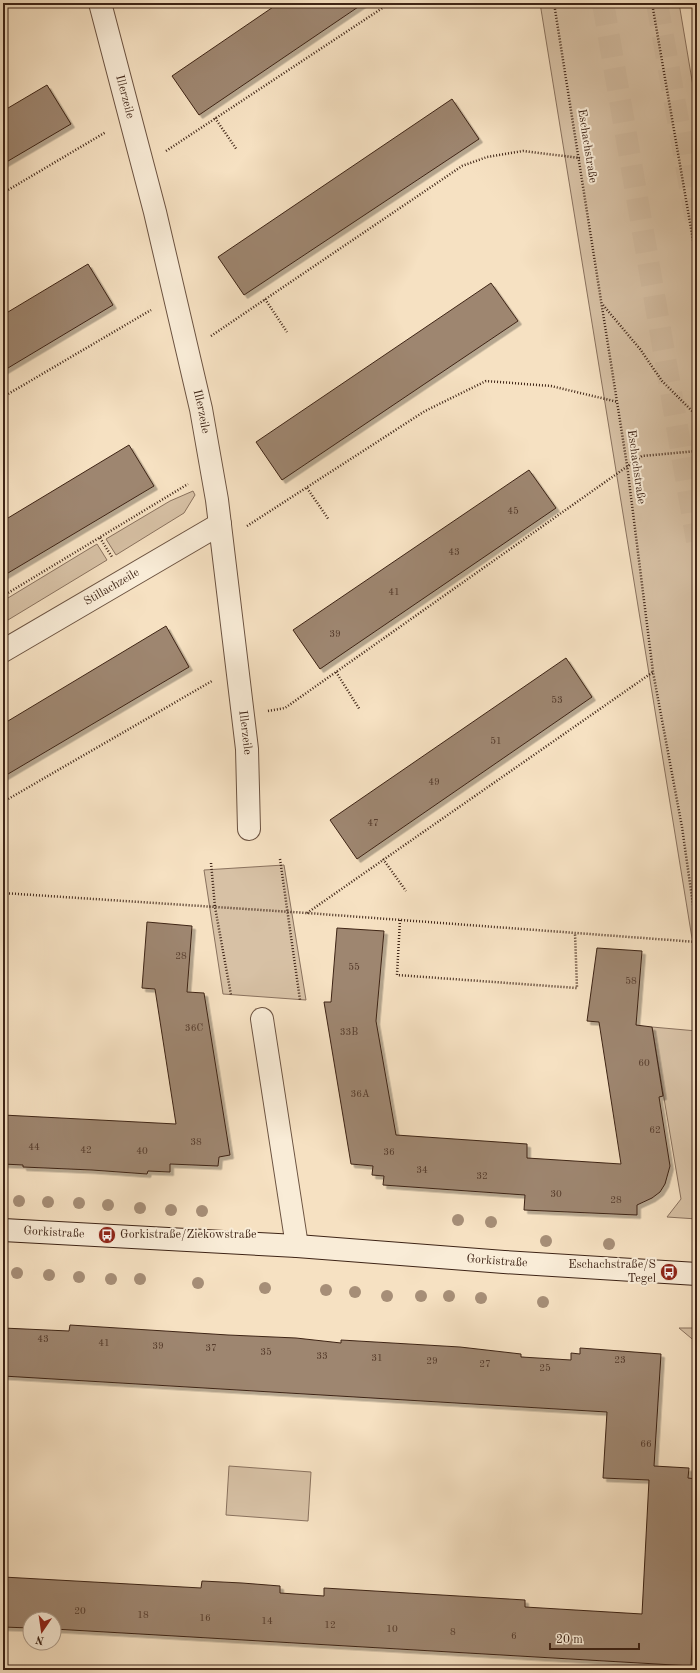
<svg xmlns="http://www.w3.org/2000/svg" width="700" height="1673" font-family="'Old Standard TT',serif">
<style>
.green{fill:#d7c1a5;stroke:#8a725e}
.building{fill:#9e866f;stroke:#3e2416;filter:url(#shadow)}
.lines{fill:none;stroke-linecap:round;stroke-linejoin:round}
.motorway-tunnel{stroke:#d1bba0;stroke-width:22;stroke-dasharray:22 11;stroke-linecap:butt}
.minor-casing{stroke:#6c5341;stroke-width:24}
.secondary-casing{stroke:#3e2416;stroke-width:24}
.path{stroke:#3e2416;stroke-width:2.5;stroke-dasharray:1 2;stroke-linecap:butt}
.minor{stroke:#f9ecd7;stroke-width:22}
.secondary{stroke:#f9ecd7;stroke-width:22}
.tree{fill:#a68e77}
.labels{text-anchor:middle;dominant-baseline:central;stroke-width:4;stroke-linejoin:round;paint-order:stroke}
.number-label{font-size:10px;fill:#563c2c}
.street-label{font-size:12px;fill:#3e2416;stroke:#f9ecd7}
.poi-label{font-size:12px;fill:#3e2416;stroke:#f9ecd7;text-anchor:start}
</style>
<defs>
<filter id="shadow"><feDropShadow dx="3.5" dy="3.5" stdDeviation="0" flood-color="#0004"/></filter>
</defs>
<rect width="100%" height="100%" fill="#f6e1c2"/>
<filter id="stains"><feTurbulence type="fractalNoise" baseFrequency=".005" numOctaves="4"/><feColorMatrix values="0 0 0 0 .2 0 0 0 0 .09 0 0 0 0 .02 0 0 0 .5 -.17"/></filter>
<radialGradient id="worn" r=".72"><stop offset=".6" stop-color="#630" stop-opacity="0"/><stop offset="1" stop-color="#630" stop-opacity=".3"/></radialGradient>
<!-- green -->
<path class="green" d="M 540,3 L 679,3 L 697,110 L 697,969 Z
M 193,491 L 195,495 L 184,513 L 116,555 L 106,539 L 170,501 Z
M 97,544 L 107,560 L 3,623 L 3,601 Z
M 284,865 L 306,1000 L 223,994 L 204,870 Z
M 652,1027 L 697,1031 L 697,1219 L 667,1217 L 681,1199 Z
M 679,1328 L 697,1328 L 697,1343 Z
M 229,1466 L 311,1472 L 308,1521 L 226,1515 Z"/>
<!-- building -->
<path class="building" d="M 279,3 L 364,3 L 199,115 L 172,76 Z
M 47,85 L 71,124 L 3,164 L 3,111 Z
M 452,99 L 479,139 L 244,295 L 218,257 Z
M 88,264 L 113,305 L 3,371 L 3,315 Z
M 491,283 L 518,321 L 282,480 L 256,442 Z
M 129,445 L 154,486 L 3,576 L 3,521 Z
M 529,470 L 556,508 L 320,669 L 293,630 Z
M 166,626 L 189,667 L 3,777 L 3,724 Z
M 566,658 L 592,697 L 357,859 L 330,820 Z
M 147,922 L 192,926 L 187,992 L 204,993 L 230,1155 L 219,1157 L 218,1166 L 170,1164 L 170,1172 L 148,1171 L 147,1174 L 92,1170 L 23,1167 L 23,1165 L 3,1164 L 3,1115 L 176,1124 L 155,989 L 142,988 Z
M 337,928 L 384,931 L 376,1021 L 396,1135 L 527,1144 L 527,1158 L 621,1164 L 599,1022 L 587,1021 L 597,948 L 642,951 L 636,1025 L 652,1027 L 663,1096 L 659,1097 L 670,1166 L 665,1184 L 660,1192 L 652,1198 L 637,1205 L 637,1215 L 524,1210 L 525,1195 L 383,1185 L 384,1176 L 372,1175 L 373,1166 L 351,1164 L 324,1002 L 331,1002 Z
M 70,1325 L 228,1335 L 296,1338 L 341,1343 L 341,1340 L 460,1347 L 521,1354 L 521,1357 L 571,1360 L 571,1353 L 580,1354 L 580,1348 L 661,1354 L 654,1466 L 689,1468 L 688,1478 L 697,1479 L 697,1551 L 691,1666 L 54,1629 L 54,1619 L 30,1619 L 30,1628 L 3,1627 L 3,1577 L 201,1588 L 202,1581 L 242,1583 L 280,1586 L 280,1593 L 324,1596 L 324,1588 L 525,1600 L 525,1607 L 642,1614 L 649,1480 L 603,1478 L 607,1412 L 3,1376 L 3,1328 L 69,1331 Z"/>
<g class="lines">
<!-- motorway-tunnel -->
<path class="motorway-tunnel" d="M 603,3 L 697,541
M 657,3 L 697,226"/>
<defs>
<g id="minor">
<path id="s1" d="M 100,3 L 155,212 L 201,409 L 217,500 L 247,749 L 249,829"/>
<path id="s2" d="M 3,651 L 220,524"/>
<path d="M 262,1019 L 297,1246"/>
</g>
<g id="secondary">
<path id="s3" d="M 3,1230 L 297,1246 L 504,1262 L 697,1274"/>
</g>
</defs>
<!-- minor casing -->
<use href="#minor" class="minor-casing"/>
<!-- secondary casing -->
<use href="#secondary" class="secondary-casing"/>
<!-- path -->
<path class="path" d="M 554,3 L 627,465 L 653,672 L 682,827 L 697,933
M 652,3 L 697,263
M 215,118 L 237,150
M 166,151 L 390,3
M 3,193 L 106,132
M 265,299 L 287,332
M 603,305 L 640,349 L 662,381 L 697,416
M 211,336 L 462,166 L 487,157 L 523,151 L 580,158
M 3,397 L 151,310
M 307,488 L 329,520
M 247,526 L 425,411 L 486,381 L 551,386 L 618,402
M 100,538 L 112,557
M 3,596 L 188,484
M 336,672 L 360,710
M 268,711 L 285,708 L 642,456 L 697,451
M 3,802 L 212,681
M 280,859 L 300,1000
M 383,859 L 406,891
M 211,863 L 215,907 L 231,995
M 3,893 L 307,913 L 697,942
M 307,913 L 653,672
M 400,920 L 397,975 L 577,988 L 575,933"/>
<!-- minor -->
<use href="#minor" class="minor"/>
<!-- secondary -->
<use href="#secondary" class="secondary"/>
</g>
<!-- trees -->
<g class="tree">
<circle cx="19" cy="1201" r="6"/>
<circle cx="48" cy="1202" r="6"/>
<circle cx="79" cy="1203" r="6"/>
<circle cx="108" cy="1205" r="6"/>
<circle cx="140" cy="1208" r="6"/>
<circle cx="171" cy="1210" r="6"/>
<circle cx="202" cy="1211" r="6"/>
<circle cx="458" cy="1220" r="6"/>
<circle cx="491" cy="1222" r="6"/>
<circle cx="546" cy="1241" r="6"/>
<circle cx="609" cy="1244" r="6"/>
<circle cx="17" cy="1273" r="6"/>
<circle cx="49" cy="1275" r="6"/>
<circle cx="79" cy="1277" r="6"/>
<circle cx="111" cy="1279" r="6"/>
<circle cx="140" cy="1279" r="6"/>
<circle cx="198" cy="1283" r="6"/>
<circle cx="265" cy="1288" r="6"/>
<circle cx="326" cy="1290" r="6"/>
<circle cx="355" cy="1292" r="6"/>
<circle cx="387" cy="1296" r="6"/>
<circle cx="421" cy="1296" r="6"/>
<circle cx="449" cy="1296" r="6"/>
<circle cx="481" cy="1298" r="6"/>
<circle cx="543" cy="1302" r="6"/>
</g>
<!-- icons -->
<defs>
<symbol id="bus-disc" viewBox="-11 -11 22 22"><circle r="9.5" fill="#8f2418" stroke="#f9ecd7"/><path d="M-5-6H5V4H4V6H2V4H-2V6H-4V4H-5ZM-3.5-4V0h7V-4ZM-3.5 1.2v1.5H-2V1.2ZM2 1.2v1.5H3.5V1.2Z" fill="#fff"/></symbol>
</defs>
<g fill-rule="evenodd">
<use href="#bus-disc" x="97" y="1225" width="20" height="20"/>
<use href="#bus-disc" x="659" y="1262" width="20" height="20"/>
</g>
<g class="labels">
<!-- number labels -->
<g class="number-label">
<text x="513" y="511">45</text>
<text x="454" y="552">43</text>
<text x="394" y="592">41</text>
<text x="335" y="634">39</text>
<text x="557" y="700">53</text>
<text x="496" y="741">51</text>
<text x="434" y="782">49</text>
<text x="373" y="823">47</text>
<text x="181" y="956">28</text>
<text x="354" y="967">55</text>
<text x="631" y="981">58</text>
<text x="194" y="1028">36C</text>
<text x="349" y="1032">33B</text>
<text x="644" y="1063">60</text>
<text x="360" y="1094">36A</text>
<text x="655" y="1130">62</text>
<text x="196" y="1142">38</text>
<text x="34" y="1147">44</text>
<text x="86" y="1150">42</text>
<text x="142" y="1151">40</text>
<text x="389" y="1152">36</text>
<text x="422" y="1170">34</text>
<text x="482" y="1176">32</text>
<text x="556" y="1194">30</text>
<text x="616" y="1200">28</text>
<text x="43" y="1339">43</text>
<text x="104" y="1343">41</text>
<text x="158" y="1346">39</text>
<text x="211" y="1348">37</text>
<text x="266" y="1352">35</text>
<text x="322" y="1356">33</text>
<text x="377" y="1358">31</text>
<text x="620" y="1360">23</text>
<text x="432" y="1361">29</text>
<text x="485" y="1364">27</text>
<text x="545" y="1368">25</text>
<text x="646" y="1444">66</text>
<text x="80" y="1611">20</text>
<text x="143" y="1615">18</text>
<text x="205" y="1618">16</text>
<text x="267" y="1621">14</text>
<text x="330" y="1625">12</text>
<text x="392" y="1629">10</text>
<text x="453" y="1632">8</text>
<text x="514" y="1636">6</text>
</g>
<!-- street labels -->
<g class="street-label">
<text stroke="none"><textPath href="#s1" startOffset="97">Illerzeile</textPath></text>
<text transform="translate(587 146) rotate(81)">Eschachstraße</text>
<text stroke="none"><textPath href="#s1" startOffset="421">Illerzeile</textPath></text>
<text transform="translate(636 467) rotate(82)">Eschachstraße</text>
<text stroke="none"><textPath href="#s2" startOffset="126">Stillachzeile</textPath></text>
<text stroke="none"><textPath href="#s1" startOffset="745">Illerzeile</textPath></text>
<text stroke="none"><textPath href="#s3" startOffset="51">Gorkistraße</textPath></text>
<text stroke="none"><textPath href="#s3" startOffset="495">Gorkistraße</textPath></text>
</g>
<!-- poi labels -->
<g class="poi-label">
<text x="120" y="1235">Gorkistraße/Ziekowstraße</text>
<text x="656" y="1265" text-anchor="end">Eschachstraße/S<tspan x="656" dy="14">Tegel</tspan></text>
</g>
</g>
<!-- margin -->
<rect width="700" height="1673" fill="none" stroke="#f6e1c2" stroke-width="16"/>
<rect x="4" y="4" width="692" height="1665" fill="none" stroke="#3e2416" stroke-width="2"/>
<rect x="8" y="8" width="684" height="1657" fill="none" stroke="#3e2416"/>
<!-- north arrow -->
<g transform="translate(42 1631) rotate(193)"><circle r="19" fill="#f9ecd7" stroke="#ae9c8a"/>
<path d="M0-3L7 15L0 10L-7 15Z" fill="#8f2418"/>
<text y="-6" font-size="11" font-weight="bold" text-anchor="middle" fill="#3e2416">N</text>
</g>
<!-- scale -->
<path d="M550 1643v6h89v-6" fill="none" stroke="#3e2416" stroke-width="2"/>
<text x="556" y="1643" font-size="12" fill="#3e2416" stroke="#f9ecd7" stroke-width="3" paint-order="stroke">20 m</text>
<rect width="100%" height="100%" filter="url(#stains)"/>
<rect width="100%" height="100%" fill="url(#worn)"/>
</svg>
